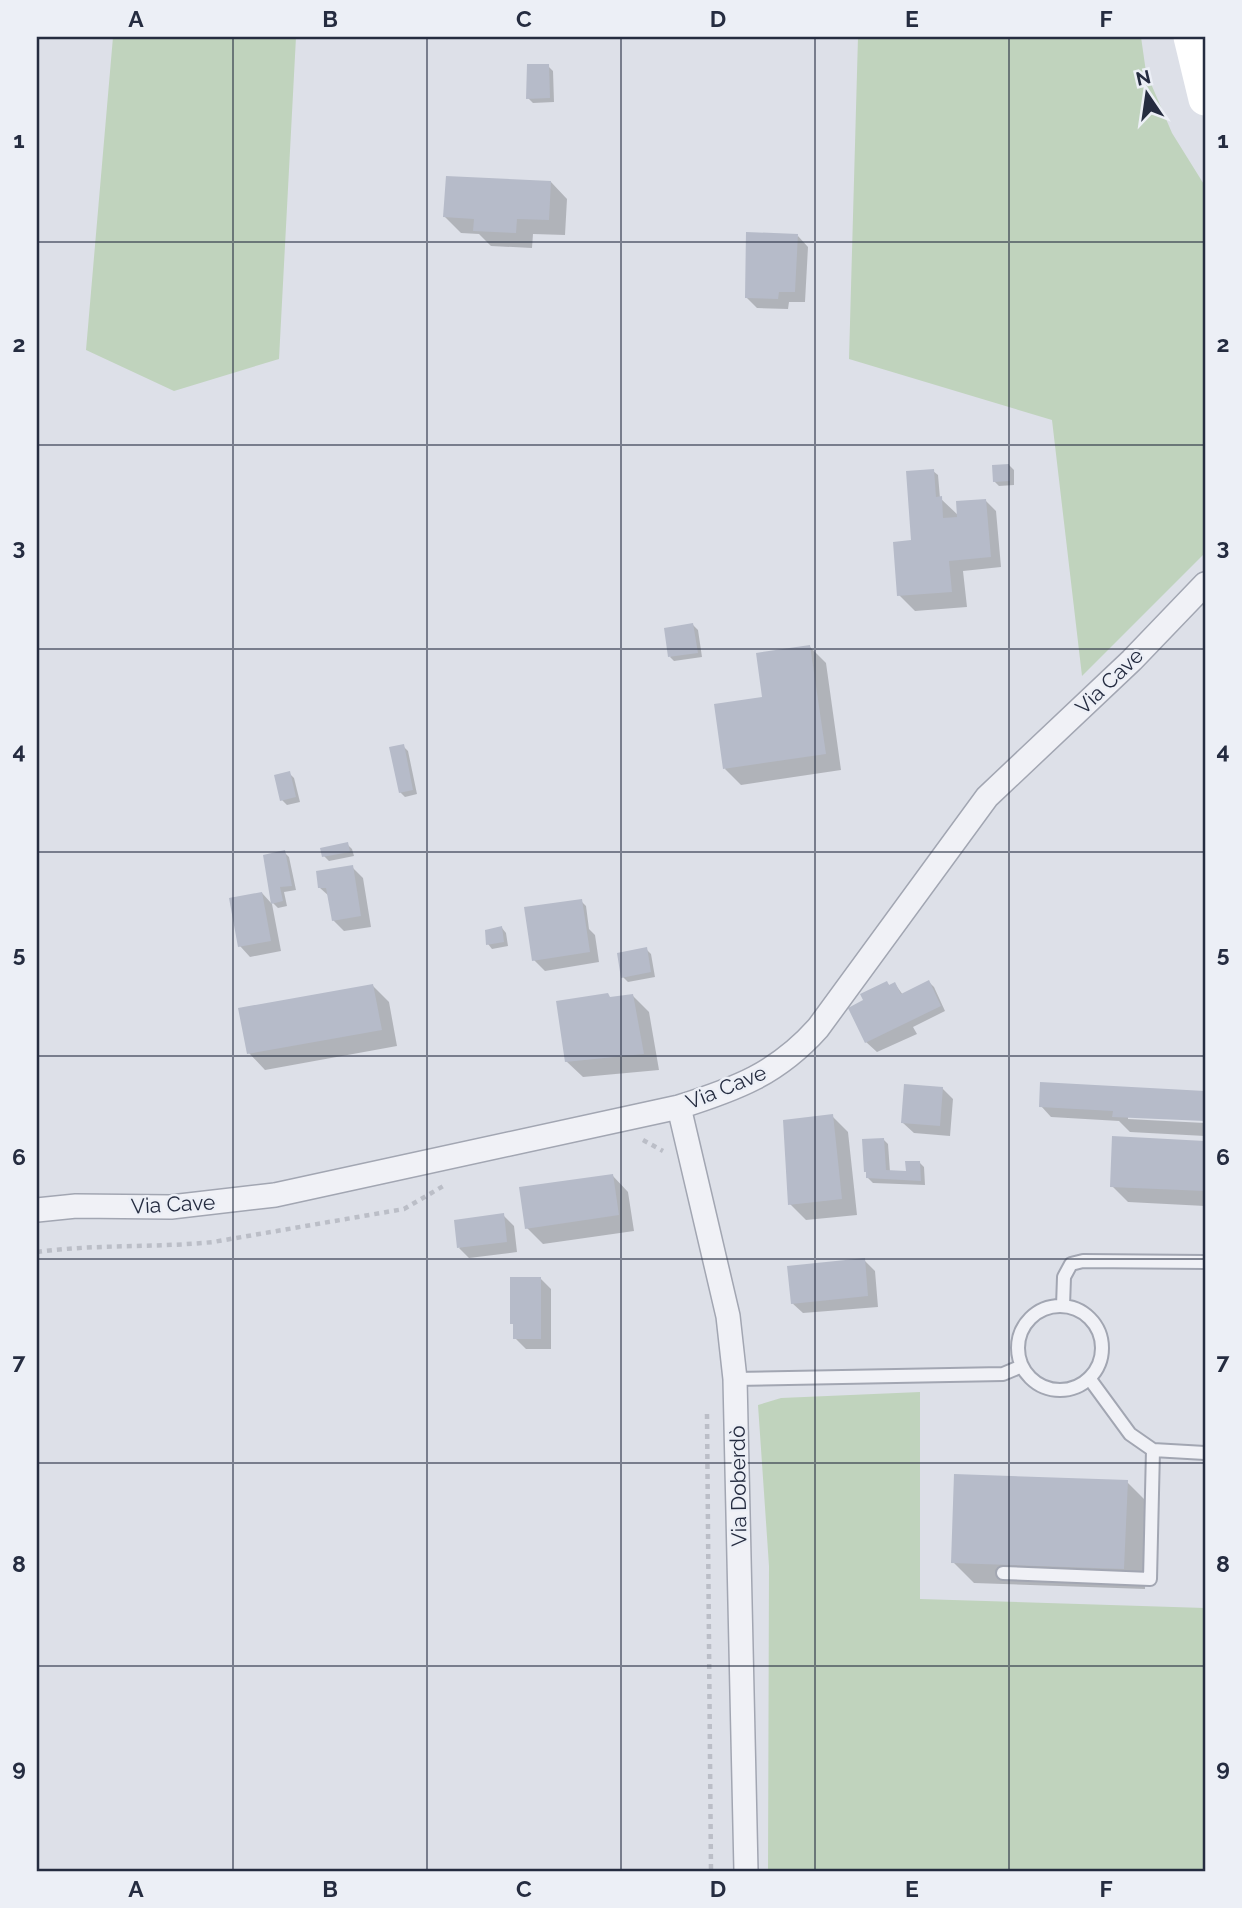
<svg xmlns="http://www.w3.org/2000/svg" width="1242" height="1908" font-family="Raleway,sans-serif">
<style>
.green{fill:#c0d3bd}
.shadow{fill:#0003}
.building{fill:#b6bbc9}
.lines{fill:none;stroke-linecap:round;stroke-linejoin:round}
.service-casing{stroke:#a2a6b2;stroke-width:16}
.minor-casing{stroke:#a2a6b2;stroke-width:26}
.path{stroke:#bbbec7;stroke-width:4.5;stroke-dasharray:5 5;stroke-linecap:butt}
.service{stroke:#f0f1f6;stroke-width:12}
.minor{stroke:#f0f1f6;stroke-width:23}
.secondary{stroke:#fff;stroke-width:33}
.grid{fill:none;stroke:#252c40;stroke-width:2;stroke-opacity:0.55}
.labels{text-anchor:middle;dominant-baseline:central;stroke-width:5;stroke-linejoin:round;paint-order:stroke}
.street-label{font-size:21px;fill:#252c40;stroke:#eceff6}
.neatline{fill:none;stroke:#252c40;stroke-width:2.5}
.grid-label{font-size:23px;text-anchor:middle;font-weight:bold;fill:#252c40}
</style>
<rect width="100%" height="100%" fill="#dde0e8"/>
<!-- green -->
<path class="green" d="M 113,37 L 296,37 L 279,359 L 174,391 L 86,350 Z
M 858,37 L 1141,37 L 1146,72 L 1172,133 L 1205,186 L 1205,553 L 1082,676 L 1052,420 L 849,359 Z
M 920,1392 L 920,1599 L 1205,1608 L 1205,1871 L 768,1871 L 769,1566 L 758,1405 L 781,1398 Z"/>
<!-- shadow -->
<path class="shadow" d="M 548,66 L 553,71 L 554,102 L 533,103 L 528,98 Z
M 551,182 L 567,199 L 565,235 L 533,234 L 532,248 L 491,246 L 479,234 L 461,233 L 445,217 Z
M 798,236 L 808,247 L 805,302 L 789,302 L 788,309 L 757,308 L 746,297 Z
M 1009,465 L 1014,470 L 1014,485 L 999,486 L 994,481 Z
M 933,471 L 938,475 L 940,498 L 959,516 L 985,500 L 996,511 L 1001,567 L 963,571 L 967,607 L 915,611 L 899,595 Z
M 693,625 L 698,630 L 702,657 L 674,661 L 670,657 Z
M 810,647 L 826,663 L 841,770 L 741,785 L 725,769 L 764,699 Z
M 403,746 L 408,751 L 417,794 L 405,797 L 400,792 Z
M 289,773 L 294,778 L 300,802 L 287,805 L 282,800 Z
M 347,844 L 352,849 L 354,856 L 329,861 L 324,856 Z
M 284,852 L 289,857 L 296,890 L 284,892 L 287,906 L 278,908 L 273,903 Z
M 352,867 L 363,878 L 371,927 L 344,931 L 333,920 L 330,897 L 320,888 Z
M 262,893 L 272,904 L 281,951 L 250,957 L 240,946 Z
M 581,901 L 586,906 L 589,929 L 595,935 L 599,962 L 545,971 L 534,960 Z
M 502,928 L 506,933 L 508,946 L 492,949 L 488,944 Z
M 646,949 L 651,954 L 655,977 L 628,982 L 623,977 Z
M 929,982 L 934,987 L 945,1011 L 913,1027 L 917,1034 L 877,1052 L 866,1042 L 865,1001 L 887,983 L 890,986 L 895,984 L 903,995 Z
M 373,986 L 389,1002 L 397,1046 L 265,1070 L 249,1053 Z
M 633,996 L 649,1012 L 659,1070 L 583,1077 L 566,1061 L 611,999 Z
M 1042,1084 L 1205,1093 L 1205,1120 L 1128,1116 L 1128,1119 L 1205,1123 L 1205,1136 L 1130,1132 L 1119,1121 L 1051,1117 L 1041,1106 Z
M 942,1088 L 953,1099 L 950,1136 L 914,1133 L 903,1123 Z
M 832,1116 L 848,1132 L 857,1215 L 806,1220 L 790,1204 Z
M 1114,1138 L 1205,1142 L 1205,1206 L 1128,1202 L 1112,1186 Z
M 883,1139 L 888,1144 L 890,1172 L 907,1173 L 919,1162 L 924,1167 L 925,1185 L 873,1183 L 868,1178 Z
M 612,1175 L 628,1192 L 634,1231 L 543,1244 L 527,1228 Z
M 503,1215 L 514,1226 L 517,1252 L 469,1258 L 459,1248 Z
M 864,1260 L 875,1271 L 878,1307 L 803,1313 L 792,1303 Z
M 541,1279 L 551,1289 L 551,1349 L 526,1349 L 515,1338 L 515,1326 L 512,1323 Z
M 1127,1482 L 1148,1503 L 1145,1589 L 974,1583 L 953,1562 Z"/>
<!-- building -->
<path class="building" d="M 527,64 L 549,64 L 550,98 L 526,99 Z
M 446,176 L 551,181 L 549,220 L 517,219 L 516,233 L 473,231 L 474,219 L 443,217 Z
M 746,232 L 798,234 L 795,292 L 779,292 L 778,299 L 745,298 Z
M 1009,464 L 1010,481 L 993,482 L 992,465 Z
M 934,469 L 936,497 L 942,496 L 943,518 L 957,517 L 956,501 L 986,499 L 991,557 L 949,561 L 952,592 L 897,596 L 893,542 L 911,540 L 906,471 Z
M 693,623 L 698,653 L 668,657 L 664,628 Z
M 810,645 L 826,754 L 723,769 L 714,704 L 762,697 L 756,653 Z
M 404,744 L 413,790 L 399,793 L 389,747 Z
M 290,771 L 296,797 L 280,801 L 274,775 Z
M 348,842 L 350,852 L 322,857 L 320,848 Z
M 285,850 L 292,886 L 280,887 L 283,901 L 271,904 L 263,855 Z
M 353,865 L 361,916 L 332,921 L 326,888 L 318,888 L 316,871 Z
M 262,892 L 271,941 L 238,947 L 229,898 Z
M 582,899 L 590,952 L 532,961 L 524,907 Z
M 502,926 L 504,942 L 486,945 L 485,930 Z
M 647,947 L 651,972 L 621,978 L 617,953 Z
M 929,980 L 941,1006 L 865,1043 L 848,1008 L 863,1000 L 860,994 L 887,981 L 889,985 L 895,982 L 901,994 Z
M 373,984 L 382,1030 L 247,1054 L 238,1008 Z
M 608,993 L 610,997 L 633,994 L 644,1054 L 565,1062 L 556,1001 Z
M 1040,1082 L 1205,1091 L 1205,1121 L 1112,1117 L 1113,1111 L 1039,1107 Z
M 904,1084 L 943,1087 L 940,1126 L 901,1123 Z
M 833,1114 L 842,1199 L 788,1205 L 783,1120 Z
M 1112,1136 L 1205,1141 L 1205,1191 L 1110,1187 Z
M 884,1138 L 886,1170 L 906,1171 L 905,1161 L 920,1161 L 921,1181 L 866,1178 L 866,1172 L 864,1172 L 862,1139 Z
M 613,1174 L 619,1215 L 525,1229 L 519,1187 Z
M 504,1213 L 507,1242 L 457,1248 L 454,1220 Z
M 865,1258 L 868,1296 L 791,1304 L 787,1266 Z
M 510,1277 L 541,1277 L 541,1339 L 513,1339 L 513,1324 L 510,1324 Z
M 954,1474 L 1128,1480 L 1124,1569 L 951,1563 Z"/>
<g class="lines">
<defs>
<path id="service" d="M 1063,1306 L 1064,1277 L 1071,1264 L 1083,1261 L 1205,1262
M1018 1348a42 42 0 1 1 84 0a42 42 0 1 1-84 0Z
M 1089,1378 L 1130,1434 L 1153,1450 L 1205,1453
M 735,1379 L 1003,1374 L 1022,1366
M 1003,1573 L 1150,1579 L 1153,1450"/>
<path id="minor" d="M 679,1107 L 728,1316 L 735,1379 L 746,1871
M 37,1210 L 76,1206 L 171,1207 L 275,1195 L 679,1107 C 736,1089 777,1074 818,1028 L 987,797 L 1132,660 L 1205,584"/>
</defs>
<!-- service casing -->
<use href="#service" class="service-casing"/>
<!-- minor casing -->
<use href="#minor" class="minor-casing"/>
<!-- path -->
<path class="path" d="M 643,1140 L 663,1151
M 37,1252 C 96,1244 155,1248 213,1242 L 404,1209 L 445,1185
M 707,1414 L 711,1871"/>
<!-- service -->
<use href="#service" class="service"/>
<!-- minor -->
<use href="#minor" class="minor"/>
<!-- secondary -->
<path class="secondary" d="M 1190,37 L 1205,99"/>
</g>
<!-- grid -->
<path class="grid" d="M 233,37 L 233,1871M 427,37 L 427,1871M 621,37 L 621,1871M 815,37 L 815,1871M 1009,37 L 1009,1871M 37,242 L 1205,242M 37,445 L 1205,445M 37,649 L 1205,649M 37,852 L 1205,852M 37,1056 L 1205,1056M 37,1259 L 1205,1259M 37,1463 L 1205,1463M 37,1666 L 1205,1666"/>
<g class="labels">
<!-- street labels -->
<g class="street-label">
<text transform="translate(1109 681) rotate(-44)">Via Cave</text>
<text transform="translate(726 1087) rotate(-22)">Via Cave</text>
<text transform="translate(173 1204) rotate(-3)">Via Cave</text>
<text transform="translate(738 1486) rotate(-91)">Via Doberdò</text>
</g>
</g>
<!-- border -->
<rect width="1242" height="1908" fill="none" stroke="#eceff6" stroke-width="77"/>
<!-- north arrow -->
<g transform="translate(1147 94) rotate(347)" stroke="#eceff6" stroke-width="5" paint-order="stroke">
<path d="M0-5L12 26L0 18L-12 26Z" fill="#252c40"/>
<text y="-10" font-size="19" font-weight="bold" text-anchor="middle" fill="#252c40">N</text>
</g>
<rect x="38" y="38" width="1166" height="1832" class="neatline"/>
<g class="grid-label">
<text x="136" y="27">A</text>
<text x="330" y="27">B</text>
<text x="524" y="27">C</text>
<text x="718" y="27">D</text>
<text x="912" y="27">E</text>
<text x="1106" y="27">F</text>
<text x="19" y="148">1</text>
<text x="1223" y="148">1</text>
<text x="19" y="352">2</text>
<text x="1223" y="352">2</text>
<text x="19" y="555">3</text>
<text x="1223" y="555">3</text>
<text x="19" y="759">4</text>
<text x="1223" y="759">4</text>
<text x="19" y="962">5</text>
<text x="1223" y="962">5</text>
<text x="19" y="1165">6</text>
<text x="1223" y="1165">6</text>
<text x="19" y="1369">7</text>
<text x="1223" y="1369">7</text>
<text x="19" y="1572">8</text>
<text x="1223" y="1572">8</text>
<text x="19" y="1776">9</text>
<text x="1223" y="1776">9</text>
<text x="136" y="1897">A</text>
<text x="330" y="1897">B</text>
<text x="524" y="1897">C</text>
<text x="718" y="1897">D</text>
<text x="912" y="1897">E</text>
<text x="1106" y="1897">F</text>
</g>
</svg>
